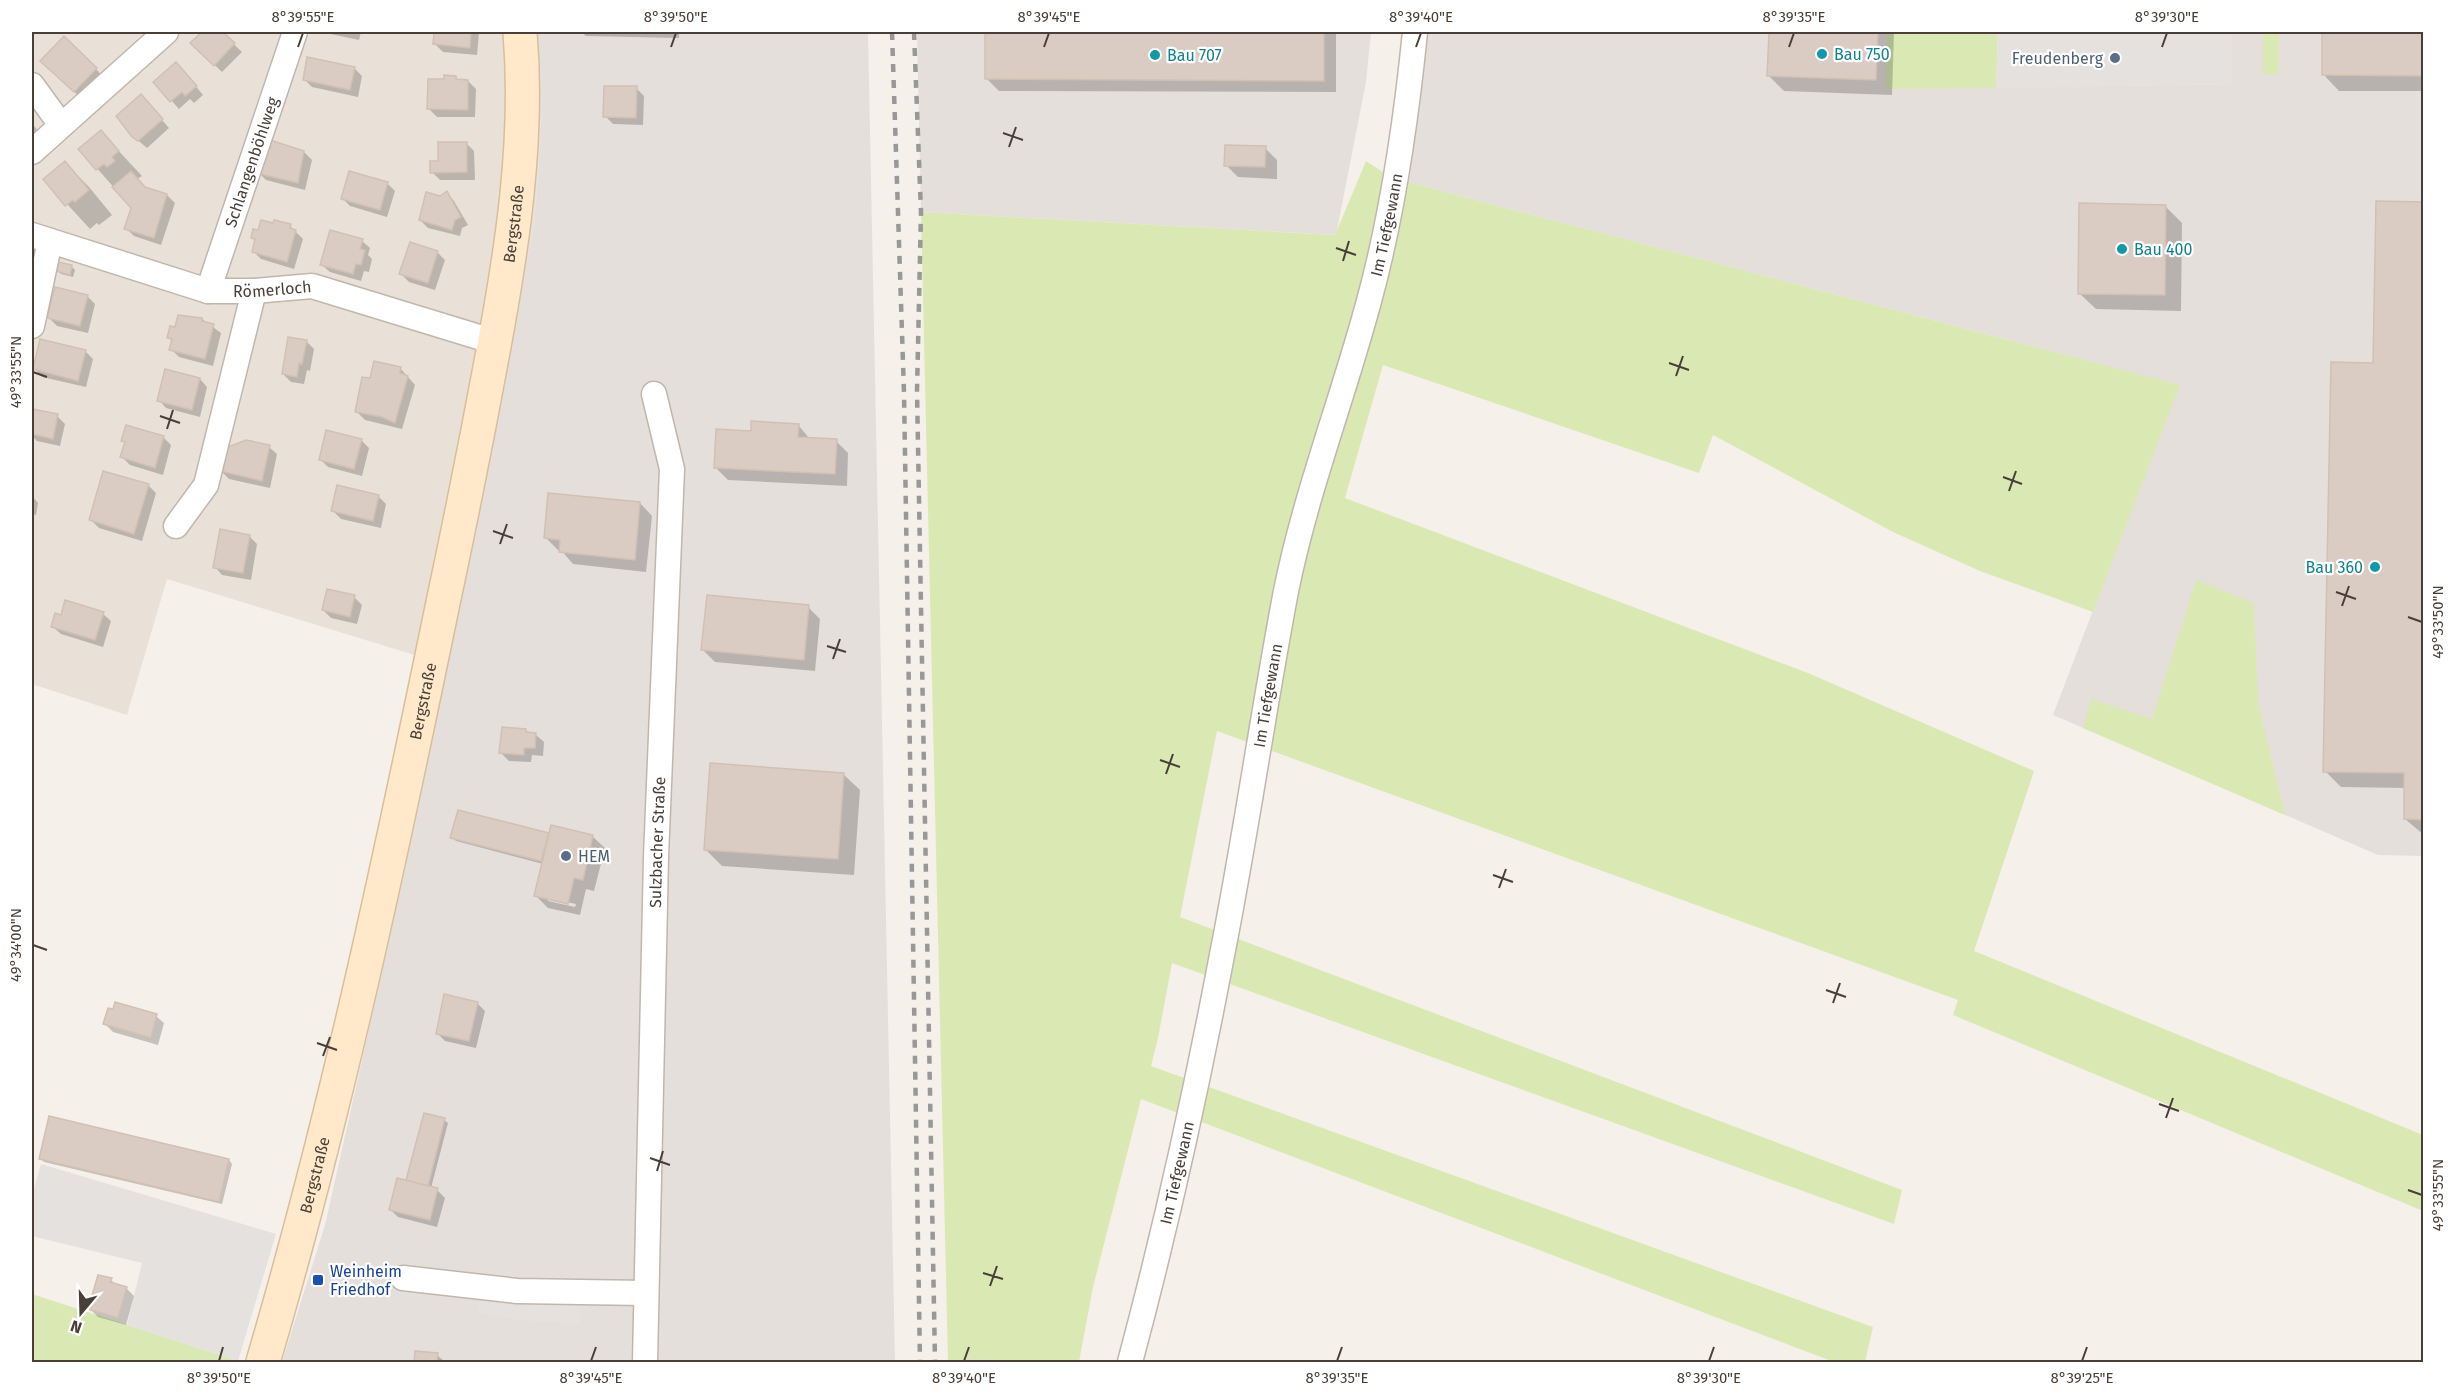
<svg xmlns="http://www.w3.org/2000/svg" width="2455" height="1394" font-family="'Fira Sans',sans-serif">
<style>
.residential{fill:#e9e1d8}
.industrial{fill:#e5dfdb}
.green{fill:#dae9b3}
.parking{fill:#e4e1de}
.shadow{fill:#0003;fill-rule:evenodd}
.building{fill:#daccc2;stroke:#d2c0b2;stroke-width:1.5}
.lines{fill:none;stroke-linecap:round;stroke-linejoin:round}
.street-casing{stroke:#c1b6ac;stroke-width:27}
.secondary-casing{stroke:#d8be9c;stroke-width:36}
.street{stroke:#fff;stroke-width:24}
.secondary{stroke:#ffe9ca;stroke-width:33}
.rail{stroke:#989898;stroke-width:4.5;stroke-dasharray:8 8;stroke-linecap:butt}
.ticks{fill:none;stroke:#493f38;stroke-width:2}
.culture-dot{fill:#0f9aa8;stroke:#fff;stroke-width:2}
.service-dot{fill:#5c6f8a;stroke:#fff;stroke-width:2}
.transit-dot{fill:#1a4fb4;stroke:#fff;stroke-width:2}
.labels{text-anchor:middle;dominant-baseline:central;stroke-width:4.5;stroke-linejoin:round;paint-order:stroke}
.culture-label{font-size:16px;fill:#0d838f;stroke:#fff;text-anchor:start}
.service-label{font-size:16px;fill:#4e5e75;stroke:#fff;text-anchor:end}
.street-label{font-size:16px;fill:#493f38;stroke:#fff}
.transit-label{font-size:16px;fill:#164399;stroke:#fff;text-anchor:start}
.neatline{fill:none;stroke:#493f38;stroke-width:2}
.ticks-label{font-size:15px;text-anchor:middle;fill:#493f38}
</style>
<rect width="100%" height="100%" fill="#f5f0ea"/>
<!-- residential -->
<path class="residential" d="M 32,32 L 535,32 L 541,130 L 534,228 L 516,325 L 421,657 L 167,579 L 127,715 L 32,684 Z"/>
<!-- industrial -->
<path class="industrial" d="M 534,32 L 868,32 L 895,1362 L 282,1362 L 325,1225 L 400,891 L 534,228 L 541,130 Z
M 917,32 L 1371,32 L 1366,82 L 1336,235 L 921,212 Z
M 1410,32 L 1886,32 L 1886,89 L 2232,84 L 2232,32 L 2423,32 L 2423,856 L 2378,855 L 2053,715 L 2179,385 L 1392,178 Z"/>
<!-- green -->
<path class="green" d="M 1886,32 L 1998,32 L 1996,88 L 1886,89 Z
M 2263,32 L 2279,32 L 2278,74 L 2263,74 Z
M 1366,161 L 1392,178 L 2180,385 L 2093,612 L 1980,571 L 1893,532 L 1713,435 L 1699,473 L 1383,365 L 1345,498 L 1808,673 L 2034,771 L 1974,951 L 2423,1135 L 2423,1211 L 1953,1015 L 1958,1000 L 1217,731 L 1180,917 L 1902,1190 L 1894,1224 L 1172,963 L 1158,1038 L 1151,1066 L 1873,1327 L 1865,1362 L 1834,1362 L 1141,1099 L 1093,1287 L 1079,1362 L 948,1362 L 921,212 L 1335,235 Z
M 2196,580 L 2254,603 L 2258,702 L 2285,815 L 2083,728 L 2091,699 L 2152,719 Z
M 32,1294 L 238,1361 L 238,1362 L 32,1362 Z"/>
<!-- parking -->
<path class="parking" d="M 1998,32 L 2232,32 L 2232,84 L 1996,88 Z
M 41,1164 L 276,1234 L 238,1361 L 127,1325 L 142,1263 L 32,1236 L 32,1196 Z
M 481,1294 L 580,1303 L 581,1324 L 527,1321 L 477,1313 Z"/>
<!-- shadow -->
<path class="shadow" d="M 204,32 L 221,32 L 242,52 L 222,72 L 192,43 Z
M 321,32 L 361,32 L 359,40 Z
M 436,32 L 479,32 L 477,55 L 443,52 L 435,44 Z
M 581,32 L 679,32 L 679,38 L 586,36 Z
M 987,32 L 1336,32 L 1336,92 L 999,91 L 987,79 Z
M 1770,32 L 1894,32 L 1892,95 L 1784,91 L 1768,75 Z
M 2323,32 L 2424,32 L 2424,91 L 2339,91 L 2323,74 Z
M 64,38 L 104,77 L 82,99 L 42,61 Z
M 354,68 L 362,76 L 358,97 L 312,87 L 304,79 Z
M 184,72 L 203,95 L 194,103 L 190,99 L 179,109 L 155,82 Z
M 455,77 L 459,81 L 468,81 L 476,89 L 475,117 L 437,117 L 429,109 L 446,81 Z
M 636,88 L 644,96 L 643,125 L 613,124 L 605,116 Z
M 148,104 L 169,128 L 147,148 L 133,136 Z
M 32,123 L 40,134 L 32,141 Z
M 101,132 L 142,176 L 137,179 L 146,188 L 167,195 L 175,203 L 161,245 L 134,236 L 126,228 L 132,208 L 80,149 Z
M 466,143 L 474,151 L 475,180 L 440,180 L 432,172 L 439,163 Z
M 1265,148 L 1277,160 L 1277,179 L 1238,177 L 1226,165 Z
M 304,152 L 312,160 L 305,190 L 266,180 L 258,172 Z
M 65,163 L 89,187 L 112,215 L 99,225 L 97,223 L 90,229 L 45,180 Z
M 387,183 L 395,191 L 387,217 L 350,206 L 342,198 Z
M 447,193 L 454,201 L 468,225 L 462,228 L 460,236 L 428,228 L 420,220 L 440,197 Z
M 2424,203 L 2424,835 L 2405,819 L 2406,788 L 2341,787 L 2325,771 L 2375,364 Z
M 2166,207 L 2182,223 L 2181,311 L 2096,309 L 2079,293 Z
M 290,226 L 303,239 L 294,269 L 261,259 L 253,251 L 256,241 L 252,238 Z
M 362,241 L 370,248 L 368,255 L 372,259 L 369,272 L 364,271 L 361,281 L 330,272 L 322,265 Z
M 437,252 L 445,260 L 435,290 L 409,282 L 401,274 Z
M 71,266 L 75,270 L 73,277 L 61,274 L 58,271 Z
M 87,296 L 95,304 L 88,333 L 57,326 L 49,318 Z
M 202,319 L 221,333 L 213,366 L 179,357 L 171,349 L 173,342 L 169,338 L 176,329 Z
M 306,341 L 314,349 L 310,371 L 307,370 L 304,384 L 291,382 L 283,374 Z
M 85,351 L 93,359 L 86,387 L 42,377 L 35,369 Z
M 400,368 L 415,385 L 402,429 L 365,420 L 357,412 L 371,380 Z
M 200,379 L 207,387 L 200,417 L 166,408 L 159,400 Z
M 34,410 L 57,416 L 65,424 L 60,446 L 37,441 L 32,436 Z
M 798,425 L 810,439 L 836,441 L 848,453 L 847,486 L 728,480 L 716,468 L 753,432 Z
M 163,437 L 171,445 L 163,475 L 130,465 L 122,457 L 126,444 L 123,441 Z
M 361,440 L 369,448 L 362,476 L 328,467 L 320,459 Z
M 269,447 L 277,454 L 270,488 L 229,479 L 221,471 Z
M 148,485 L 156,493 L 142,541 L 99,528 L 91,520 Z
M 32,496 L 38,503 L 36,515 L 32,514 Z
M 378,496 L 386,504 L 381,528 L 341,519 L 333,511 Z
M 640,503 L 652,516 L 646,572 L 573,564 L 561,550 L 558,550 L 545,537 Z
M 249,536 L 257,544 L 251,580 L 222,575 L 215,567 Z
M 354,597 L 362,605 L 357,624 L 331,618 L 323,610 Z
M 808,607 L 820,619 L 815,671 L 715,662 L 703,650 Z
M 103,614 L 111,621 L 103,647 L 61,634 L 53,627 L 62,617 Z
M 526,730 L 530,734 L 536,735 L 544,742 L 543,756 L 532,755 L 531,762 L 509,761 L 501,753 Z
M 843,774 L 860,790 L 854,875 L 722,866 L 706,850 Z
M 548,834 L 550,836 L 592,836 L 605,848 L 594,891 L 586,889 L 580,915 L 548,908 L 535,895 L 543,864 L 456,841 L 452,837 ZM 548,898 L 576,904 L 575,907 L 548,901 Z
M 477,1003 L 485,1011 L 476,1048 L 445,1041 L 437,1033 Z
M 156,1016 L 164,1023 L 158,1045 L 113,1032 L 105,1024 Z
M 425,1115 L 444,1120 L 448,1123 L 431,1188 L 437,1190 L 445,1198 L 437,1227 L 398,1217 L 391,1210 L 407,1182 Z
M 40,1158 L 229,1160 L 232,1164 L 222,1204 L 44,1162 Z
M 111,1280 L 117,1286 L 126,1288 L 134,1296 L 126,1325 L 98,1317 L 90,1309 Z
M 416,1353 L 437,1355 L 445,1362 L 416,1362 Z"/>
<!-- building -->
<path class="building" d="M 202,32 L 223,32 L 235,43 L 214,66 L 190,43 Z
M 434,32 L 471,32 L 470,48 L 433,44 Z
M 985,32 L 1324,32 L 1324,81 L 985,79 Z
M 1769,32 L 1878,32 L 1876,80 L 1767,76 Z
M 2322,32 L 2424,32 L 2424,76 L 2322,75 Z
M 64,36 L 97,68 L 74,92 L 40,61 Z
M 307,57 L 355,67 L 350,90 L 303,80 Z
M 176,62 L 197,86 L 185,96 L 182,92 L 170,102 L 153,82 Z
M 444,75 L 456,76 L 456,79 L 468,80 L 468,110 L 427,109 L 428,79 L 444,79 Z
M 604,86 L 637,86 L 636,118 L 603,117 Z
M 141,94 L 163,119 L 138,141 L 132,137 L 116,116 Z
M 101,130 L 119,151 L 112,157 L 115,161 L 107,167 L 104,164 L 96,170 L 78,149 Z
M 267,139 L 304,151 L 298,183 L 256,173 Z
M 438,142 L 467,142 L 467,172 L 430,173 L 430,161 L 438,161 Z
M 1225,145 L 1266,146 L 1265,167 L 1224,166 Z
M 65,161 L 89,190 L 75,202 L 73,200 L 65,206 L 43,179 Z
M 131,171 L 145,187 L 167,194 L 154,238 L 124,229 L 131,208 L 112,187 Z
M 349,171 L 388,182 L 380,210 L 341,199 Z
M 447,191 L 461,217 L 455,220 L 452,230 L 419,220 L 426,192 L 440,196 Z
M 2376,201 L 2424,202 L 2424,820 L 2404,819 L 2404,773 L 2323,772 L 2331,362 L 2373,363 Z
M 2079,203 L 2166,205 L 2165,295 L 2078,294 Z
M 261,220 L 273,223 L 274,220 L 291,224 L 290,228 L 296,230 L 287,262 L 252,252 L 255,239 L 251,238 L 253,229 L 258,230 Z
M 330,230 L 363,239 L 360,249 L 365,250 L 361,265 L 356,264 L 353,274 L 320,265 Z
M 410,242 L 438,251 L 428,283 L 399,274 Z
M 58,262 L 72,265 L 70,275 L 56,271 Z
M 55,287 L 88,295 L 80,326 L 47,318 Z
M 178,315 L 202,318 L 202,321 L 214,324 L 205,359 L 169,350 L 172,339 L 167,338 L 170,326 L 175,327 Z
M 288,337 L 307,340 L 302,364 L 299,363 L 297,377 L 282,374 Z
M 40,339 L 86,350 L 78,381 L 33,369 Z
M 374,361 L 401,367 L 400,373 L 408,376 L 395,423 L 382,417 L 355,412 L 362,377 L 370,378 Z
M 165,369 L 200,378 L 192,410 L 157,401 Z
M 33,409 L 58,414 L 53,439 L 32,434 Z
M 751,421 L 799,424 L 798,437 L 837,439 L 835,474 L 714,468 L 716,429 L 751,431 Z
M 126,425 L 164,436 L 155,468 L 120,457 L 125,442 L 121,441 Z
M 326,430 L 362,439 L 354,469 L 319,460 Z
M 246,440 L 270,445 L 262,481 L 220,471 L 225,448 Z
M 103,471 L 149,484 L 134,534 L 89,520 Z
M 337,485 L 379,495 L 373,521 L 331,511 Z
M 548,493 L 640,502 L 635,560 L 559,552 L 560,540 L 544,538 Z
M 220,529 L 250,535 L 243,573 L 213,568 Z
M 327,589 L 355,595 L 350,617 L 322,610 Z
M 707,595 L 809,605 L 804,660 L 701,650 Z
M 65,600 L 104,612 L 95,640 L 51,627 L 55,613 L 61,615 Z
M 502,727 L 526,729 L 526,732 L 536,733 L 535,748 L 524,748 L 524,755 L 499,753 Z
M 710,763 L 844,773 L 838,859 L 704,850 Z
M 458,810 L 549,833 L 541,861 L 450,838 Z
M 551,825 L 593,835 L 583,880 L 574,878 L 568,904 L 534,896 Z
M 444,994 L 478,1002 L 469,1041 L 436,1034 Z
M 115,1002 L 157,1014 L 151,1038 L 103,1024 L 108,1008 L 113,1009 Z
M 424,1113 L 445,1118 L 428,1186 L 406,1180 Z
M 49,1116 L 229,1159 L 219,1202 L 39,1159 Z
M 397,1178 L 438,1188 L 430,1220 L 389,1210 Z
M 98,1275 L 112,1278 L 110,1282 L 127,1287 L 118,1318 L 88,1309 Z
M 415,1351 L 438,1353 L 437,1362 L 414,1362 Z"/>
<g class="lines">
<defs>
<g id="street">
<path d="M 32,85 L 61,125"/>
<path d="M 32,152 L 166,32"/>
<path id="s1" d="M 32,235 L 208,291 L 254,291 L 312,286 L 495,342"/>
<path id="s2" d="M 208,291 L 295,32"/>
<path d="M 32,326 L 50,241"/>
<path d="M 176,526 L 206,485 L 254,291"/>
<path d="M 403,1278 L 517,1291 L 645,1293"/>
<path id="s3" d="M 645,1362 L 656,857 L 672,469 L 654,394"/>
<path id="s4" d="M 1130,1362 C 1166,1228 1196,1092 1222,955 C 1246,834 1263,712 1286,591 C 1306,492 1343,398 1369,301 C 1393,213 1406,122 1415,32"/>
</g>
<g id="secondary">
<path id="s5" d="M 263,1362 C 337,1111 391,855 444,598 C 461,518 477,438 492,357 C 512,250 529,141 520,32"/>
</g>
</defs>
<!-- street casing -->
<use href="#street" class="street-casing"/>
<!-- secondary casing -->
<use href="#secondary" class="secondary-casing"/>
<!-- street -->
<use href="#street" class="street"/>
<!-- secondary -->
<use href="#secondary" class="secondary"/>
<!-- rail -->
<path class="rail" d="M 892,32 L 904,393 L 920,1362
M 914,32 L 921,212 L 917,391 L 935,1362"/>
</g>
<!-- ticks -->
<path class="ticks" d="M 298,47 L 303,33M 671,47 L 676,33M 1044,47 L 1049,33M 1416,47 L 1421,33M 1789,47 L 1794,33M 2162,47 L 2167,33M 1003,133 L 1023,140M 1009,147 L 1016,127M 1336,248 L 1356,255M 1343,261 L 1349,241M 1669,363 L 1689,370M 33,372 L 47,377M 1676,376 L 1683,356M 160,416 L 180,423M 167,429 L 173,410M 2003,477 L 2022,484M 2009,491 L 2016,471M 493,531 L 513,538M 500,544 L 507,524M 2336,592 L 2356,599M 2342,606 L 2349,586M 2408,617 L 2422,622M 827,646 L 846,652M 833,659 L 840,639M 1160,760 L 1180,767M 1166,774 L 1173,754M 1493,875 L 1513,882M 1499,888 L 1506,869M 33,945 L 47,950M 1826,990 L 1846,997M 1833,1003 L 1840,983M 317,1043 L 337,1050M 323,1056 L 330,1037M 2159,1104 L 2179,1111M 2166,1118 L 2173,1098M 650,1158 L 670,1165M 657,1171 L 663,1151M 2408,1190 L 2422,1195M 983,1273 L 1003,1279M 990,1286 L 997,1266M 219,1361 L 223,1347M 591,1361 L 596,1347M 964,1361 L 969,1347M 1337,1361 L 1342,1347M 1709,1361 L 1714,1347M 2082,1361 L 2087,1347"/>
<!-- markers -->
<g class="culture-dot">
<circle cx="1822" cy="54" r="6"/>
<circle cx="1155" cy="55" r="6"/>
<circle cx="2122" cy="249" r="6"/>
<circle cx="2375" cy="567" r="6"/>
</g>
<g class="service-dot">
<circle cx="2115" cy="58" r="6"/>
<circle cx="566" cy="856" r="6"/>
</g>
<rect class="transit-dot" x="312" y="1274" width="12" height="12" rx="3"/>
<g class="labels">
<!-- culture labels -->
<g class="culture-label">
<text x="1834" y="54">Bau 750</text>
<text x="1167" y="55">Bau 707</text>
<text x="2134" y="249">Bau 400</text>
<text x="2363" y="567" text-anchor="end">Bau 360</text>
</g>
<!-- service labels -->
<g class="service-label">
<text x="2103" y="58">Freudenberg</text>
<text x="578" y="856" text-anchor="start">HEM</text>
</g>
<!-- street labels -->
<g class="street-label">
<text stroke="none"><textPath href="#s2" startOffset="136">Schlangenböhlweg</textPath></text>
<text stroke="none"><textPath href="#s5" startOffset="1166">Bergstraße</textPath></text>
<text stroke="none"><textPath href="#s4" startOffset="1167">Im Tiefgewann</textPath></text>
<text stroke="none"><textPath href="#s1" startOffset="249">Römerloch</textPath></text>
<text stroke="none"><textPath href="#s4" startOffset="681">Im Tiefgewann</textPath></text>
<text stroke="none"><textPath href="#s5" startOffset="680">Bergstraße</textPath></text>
<text stroke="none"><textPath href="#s3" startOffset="520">Sulzbacher Straße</textPath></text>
<text stroke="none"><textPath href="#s4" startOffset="195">Im Tiefgewann</textPath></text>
<text stroke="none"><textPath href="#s5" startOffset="194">Bergstraße</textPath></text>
</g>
<!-- transit labels -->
<g class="transit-label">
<text x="330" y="1271">Weinheim<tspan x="330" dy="18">Friedhof</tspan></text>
</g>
</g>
<!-- border -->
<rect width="2455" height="1394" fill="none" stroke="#ffffff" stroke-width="66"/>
<!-- north arrow -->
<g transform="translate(81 1313) rotate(199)" stroke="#ffffff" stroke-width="4.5" paint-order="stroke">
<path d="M0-4.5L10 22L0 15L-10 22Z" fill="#493f38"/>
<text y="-9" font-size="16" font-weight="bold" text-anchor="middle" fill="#493f38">N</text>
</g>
<rect x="33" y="33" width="2389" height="1328" class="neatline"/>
<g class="ticks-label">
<text x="303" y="22">8°39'55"E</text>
<text x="676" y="22">8°39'50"E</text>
<text x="1049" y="22">8°39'45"E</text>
<text x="1421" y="22">8°39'40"E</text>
<text x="1794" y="22">8°39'35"E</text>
<text x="2167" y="22">8°39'30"E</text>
<text transform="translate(16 372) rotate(-90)" y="5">49°33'55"N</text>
<text transform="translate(2438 622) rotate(-90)" y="5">49°33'50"N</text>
<text transform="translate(16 945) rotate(-90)" y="5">49°34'00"N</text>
<text transform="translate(2438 1195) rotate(-90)" y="5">49°33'55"N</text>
<text x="219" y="1383">8°39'50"E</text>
<text x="591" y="1383">8°39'45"E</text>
<text x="964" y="1383">8°39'40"E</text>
<text x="1337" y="1383">8°39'35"E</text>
<text x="1709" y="1383">8°39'30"E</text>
<text x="2082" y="1383">8°39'25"E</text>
</g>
</svg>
